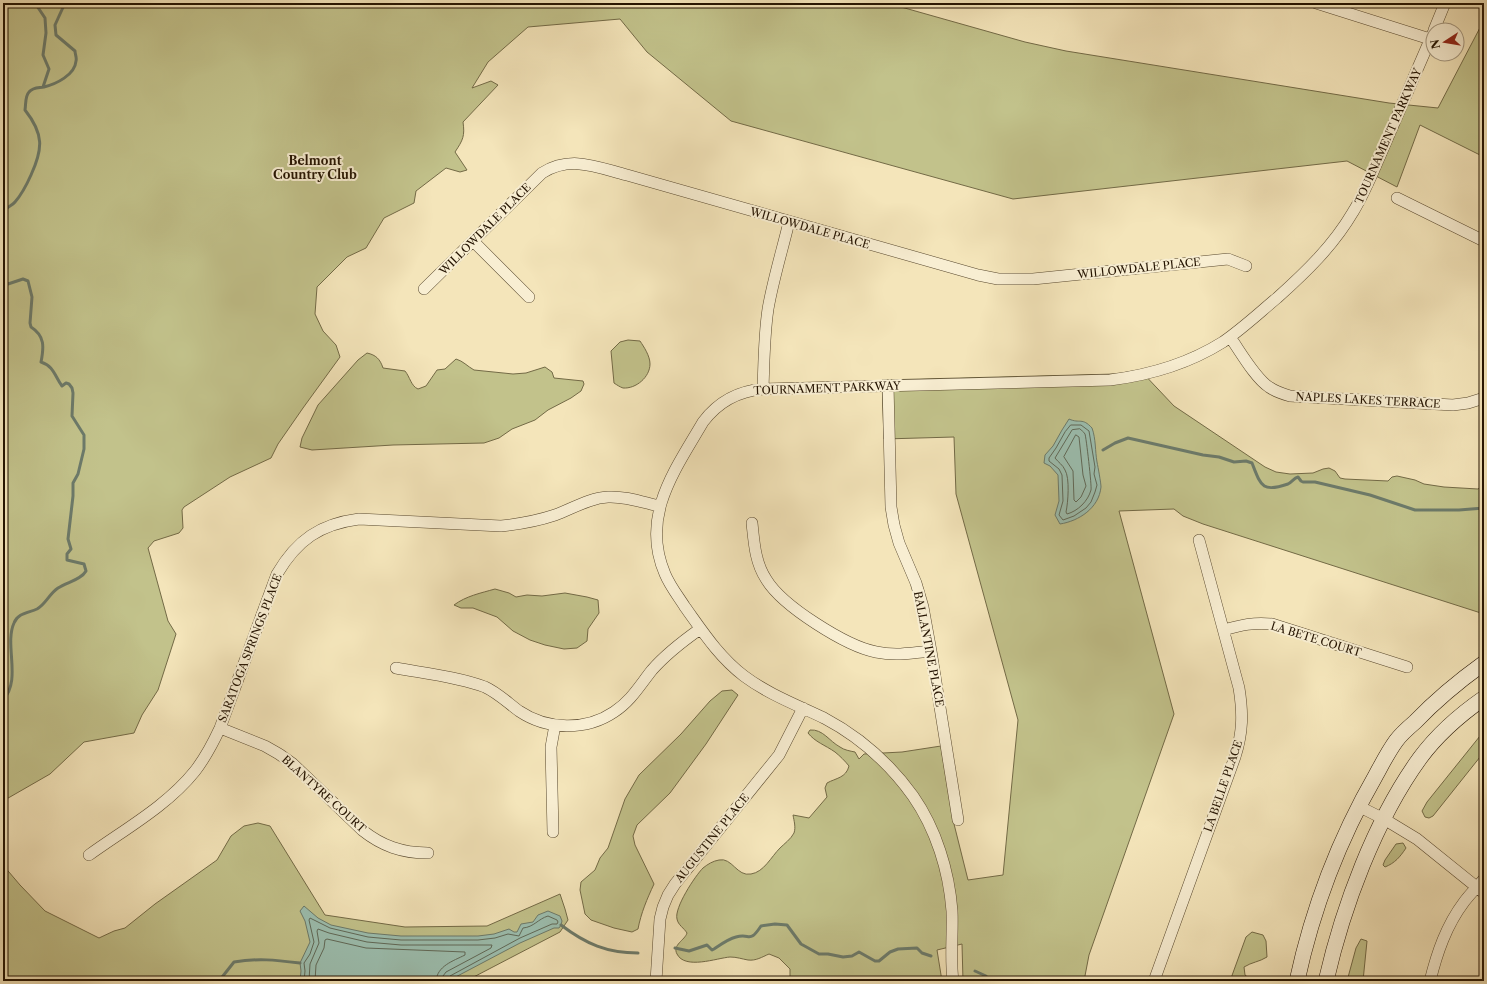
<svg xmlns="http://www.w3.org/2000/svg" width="1487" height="984" font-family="'Libre Caslon Text',serif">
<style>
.green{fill:#c2c28b;stroke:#736a46}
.water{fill:#9cbfb0;stroke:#6c7a6a}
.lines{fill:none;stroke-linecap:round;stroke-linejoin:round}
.shore{stroke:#606958;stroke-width:1}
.stream{stroke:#6c7a6a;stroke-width:3}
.minor-casing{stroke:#58482e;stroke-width:12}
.secondary-casing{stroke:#241300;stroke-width:16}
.minor{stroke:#f8eed2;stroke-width:11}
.secondary{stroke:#f8eed2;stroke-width:15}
.labels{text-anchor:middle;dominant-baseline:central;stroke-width:4;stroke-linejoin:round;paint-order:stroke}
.street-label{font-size:11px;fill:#241300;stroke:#f8eed2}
.neighbourhood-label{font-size:12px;font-weight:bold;fill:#241300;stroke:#f8eed2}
</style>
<rect width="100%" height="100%" fill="#f4e5ba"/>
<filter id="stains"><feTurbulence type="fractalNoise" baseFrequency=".005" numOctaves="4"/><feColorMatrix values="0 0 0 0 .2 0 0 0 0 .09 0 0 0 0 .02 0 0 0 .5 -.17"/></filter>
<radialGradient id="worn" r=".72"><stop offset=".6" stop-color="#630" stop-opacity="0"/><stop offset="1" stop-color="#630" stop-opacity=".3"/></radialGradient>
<!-- green -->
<path class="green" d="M 3,3 L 887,3 L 1025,42 L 1066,51 L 1389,103 L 1438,108 L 1484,20 L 1484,157 L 1420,125 L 1397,187 L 1347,161 L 1013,199 L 731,121 L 647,52 L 620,19 L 528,27 L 488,62 L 472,88 L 491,81 L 498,85 L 463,122 C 465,136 463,140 455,152 L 467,170 L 460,172 L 446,168 L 416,191 L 414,203 L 384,218 L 366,248 L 347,257 L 317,287 L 315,314 L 323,331 L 336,345 L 340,357 L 303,408 L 278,444 L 271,458 L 230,477 L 184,507 L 182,510 L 183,528 L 179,533 L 154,541 L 148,548 L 168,621 L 176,634 L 158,690 L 142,715 L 134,733 L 84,742 L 50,774 L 3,801 Z
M 628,340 L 640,341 C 644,347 650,356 650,364 C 650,377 636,389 623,388 C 620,387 617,385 614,383 L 611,351 L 620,342 Z
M 367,353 C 376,355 380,359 383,368 L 405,371 C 410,377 411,386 418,389 L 426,386 L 437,370 L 445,369 L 456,359 C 463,361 467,366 474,370 L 513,374 L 526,373 L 545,367 L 552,372 L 554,378 L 583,381 L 584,384 L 581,391 L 571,398 L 548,410 L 535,420 L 512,429 L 499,438 L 484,443 L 393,445 L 312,450 L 300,447 L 302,438 L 318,405 L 358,360 Z
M 1140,370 L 1174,406 L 1265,467 L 1276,472 L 1290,474 L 1313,473 L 1323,469 L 1329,468 L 1335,471 L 1340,478 L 1345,479 L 1388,481 L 1392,477 L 1397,476 L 1415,480 L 1424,484 L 1444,487 L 1478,489 L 1484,485 L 1484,614 L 1203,524 L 1183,516 L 1174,509 L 1119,511 L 1174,714 L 1089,955 L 1084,981 L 963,981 L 962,944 L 937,950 L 942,981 L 790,981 L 790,969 L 779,958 L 769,954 C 762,957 756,961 748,960 C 742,959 737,957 730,957 C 717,958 685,970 677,954 C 672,945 685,940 687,933 C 684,928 678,925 677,919 C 674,908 695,876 703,868 C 708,864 713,861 719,860 C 732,857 737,877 751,874 C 764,872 771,857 780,848 C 784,844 791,839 794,833 C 796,827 794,821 793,815 L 809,818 L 827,797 L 825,788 L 827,783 C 836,778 846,778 849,766 C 845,761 840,756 835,752 C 825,745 815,742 808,733 L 810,730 C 823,729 829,741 840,747 C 844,750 850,751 855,752 L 859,759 L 864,754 L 902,752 L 941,746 L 953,820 L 968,880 L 1003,875 L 1018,720 L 956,494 L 954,437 L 884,439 L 882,380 L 1116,374 Z
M 495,589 L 509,593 L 516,597 L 527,595 L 542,596 L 565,593 L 587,597 L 598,600 L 599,613 L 588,629 L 587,641 L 577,648 L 564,649 L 545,645 L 530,640 L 513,631 L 497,617 L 473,608 L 461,608 L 454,605 C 466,596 481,593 495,589 Z
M 732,690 L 738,695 L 706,744 L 670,793 L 637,825 L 633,836 L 635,845 L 654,884 C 647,899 641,913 638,929 L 632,932 L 614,928 L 591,920 L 585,914 L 580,890 L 581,882 L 595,870 L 600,858 L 608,848 L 625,799 L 639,775 L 681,734 L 710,701 L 722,691 Z
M 1484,731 L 1484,752 L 1433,816 L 1429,818 L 1425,817 L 1422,811 L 1427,802 Z
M 258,823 L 270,826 L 325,915 L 405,927 L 487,926 L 560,894 L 565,909 L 568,920 L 560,932 L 466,981 L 3,981 L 3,865 L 20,885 L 45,911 L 99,938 L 114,931 L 125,928 L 155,904 L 217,860 L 231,836 L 244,826 Z
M 1403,843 L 1406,848 C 1400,857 1395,863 1385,867 L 1383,865 L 1385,860 L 1396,844 Z
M 1252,932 L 1263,935 L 1266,941 L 1267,957 C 1259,962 1252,962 1244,967 L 1245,975 L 1250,979 L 1261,981 L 1230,981 L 1246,937 Z
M 1361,939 L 1367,941 L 1363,981 L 1347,981 L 1356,948 Z"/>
<!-- water -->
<path class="water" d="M 1069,419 C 1080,424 1082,417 1092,428 C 1096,439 1095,451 1097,462 C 1098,467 1101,483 1101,487 C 1099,508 1079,521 1060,524 L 1055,515 L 1059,501 L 1058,475 L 1050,466 L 1044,463 L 1045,455 L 1053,446 L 1062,430 Z
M 304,906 L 318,918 L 331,925 L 368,933 L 401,936 L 478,936 L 494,934 L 509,929 L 514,932 L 517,932 L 521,924 L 533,922 L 538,915 L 548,911 L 560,916 L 562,921 L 561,925 L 559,928 L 554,928 L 520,943 L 448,981 L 300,981 L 301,971 L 300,963 L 310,942 L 305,921 L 300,911 Z"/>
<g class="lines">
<!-- shore -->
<path class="shore" d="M 1071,425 L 1081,425 L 1089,431 L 1095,467 L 1094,474 L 1097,485 L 1095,492 L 1091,502 L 1086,508 L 1074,516 L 1063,520 L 1059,515 L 1063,501 L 1062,475 L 1059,469 L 1049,461 L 1049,458 L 1056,448 L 1065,432 Z
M 1080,429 C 1082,431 1083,431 1085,434 C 1086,436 1092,487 1091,490 C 1088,501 1078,511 1067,514 L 1066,512 C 1068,503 1070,478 1065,470 C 1063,465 1058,462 1055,458 L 1072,430 Z
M 1076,435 L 1079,437 L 1083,475 L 1086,486 L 1081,497 L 1076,502 L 1074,500 L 1073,471 L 1064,457 Z
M 304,981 L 305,971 L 304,963 L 310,954 L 314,942 L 309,920 L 310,918 L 330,928 L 368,937 L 401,940 L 478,940 L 495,938 L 508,934 L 519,936 L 523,928 C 534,927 538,919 548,916 L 557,920 L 558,922 L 557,924 L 552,924 L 520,938 L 450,976 L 447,981
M 309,981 L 310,964 L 319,943 L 317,931 L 318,929 L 329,933 L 367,942 L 401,945 L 492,945 L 491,948 L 446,972 L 443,976 L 442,981
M 315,981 L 316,965 L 324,948 L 325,940 L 327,939 L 366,948 L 465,952 L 465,955 C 453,961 437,966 436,981"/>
<!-- stream -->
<path class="stream" d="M 35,3 L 45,18 L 46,33 L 43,55 L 49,69 L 43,87
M 3,214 C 6,206 11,207 15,202 C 22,194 27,184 31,175 C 43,149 44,134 25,110 C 26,104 25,96 29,92 C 33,87 38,88 44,87 C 56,84 75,75 76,61 C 77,58 75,54 75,51 L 56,35 L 55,25 L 65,3
M 3,222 L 3,226
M 3,280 L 8,284 L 23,279 L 28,281 L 32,297 L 30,323 L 31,327 C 45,336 44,347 41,362 C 54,366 55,377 62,386 L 66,383 L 69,384 L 72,388 L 73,393 L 72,416 L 84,435 L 84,449 L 78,474 L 73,483 L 73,496 L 68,539 L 71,549 L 67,554 L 67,560 L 84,564 L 86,571 C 81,580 67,582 58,588 C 49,594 46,604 37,609 C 28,613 18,613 14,623 C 4,645 22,680 3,700
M 1103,450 L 1115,443 L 1128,438 L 1203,455 L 1219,457 L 1234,462 L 1246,461 L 1252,463 C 1261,486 1262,493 1288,484 C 1292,482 1294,478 1298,477 L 1301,481 L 1303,482 L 1315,482 L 1370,495 L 1415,510 L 1459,510 L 1484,508
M 561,925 C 586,944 607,953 638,953
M 675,948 L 689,951 L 707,945 L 712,950 L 714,949 C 720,945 728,939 736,937 C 751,933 749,944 761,926 L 775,924 L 787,925 L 801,944 L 819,954 L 828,954 L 843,957 L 852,956 L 859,952 L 875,961 L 879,961 L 890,952 L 898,949 L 917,948 L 922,953 L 931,956
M 975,971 L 986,976 L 988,979 L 996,979 L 1000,981
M 219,981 L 234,962 C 258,958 275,960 300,963"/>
<defs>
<path id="minor" d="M 1316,3 L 1430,39
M 1434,30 L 1445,3
M 1397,198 L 1484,241
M 473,241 L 529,297
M 424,289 L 542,173 C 571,155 596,167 627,175 L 978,275 L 998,279 L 1033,279 L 1228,259 L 1246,266
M 1230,337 C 1240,351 1255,378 1269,387 C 1276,392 1283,394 1290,396 L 1453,405 L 1468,403 L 1484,398
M 888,386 L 891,507 L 894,525 L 899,543 L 916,583 L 923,607 L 931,651 L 958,820
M 763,389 C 764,363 764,336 768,309 C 773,280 782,251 789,222
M 752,523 C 754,542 755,562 766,579 C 782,606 846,646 876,652 C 895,656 913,653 931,651
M 1224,630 C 1241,625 1254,622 1272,624 L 1407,667
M 396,668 C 423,673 459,677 485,687 C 498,693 508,703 519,711 C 547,730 586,731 614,712 C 631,701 640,685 652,670 C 666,654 683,641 700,629
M 220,728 L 265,746 L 279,754 L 293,764 L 362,830 C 382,846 402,853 428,853
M 1358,806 L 1384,819 L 1417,839 L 1484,893
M 553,832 L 551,747 L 555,725
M 89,855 C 125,829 167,806 195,771 C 205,758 213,743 220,728 L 277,574 C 297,540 320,524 359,519 L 501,526 C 520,524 537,521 555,515 C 572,509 589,498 608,497 C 625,496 642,502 659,506
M 656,981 L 660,919 L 663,907 L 668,895 L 675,884 L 779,755 L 803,708
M 953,981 C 950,958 953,934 952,911 C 949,871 936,829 913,796 C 890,764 860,737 824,718 C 797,705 768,694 744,676 C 719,657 703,632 685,607 C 678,596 670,586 665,574 C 640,516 675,470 703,422 C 718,402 738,391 763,389 L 1110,380 C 1150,375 1188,364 1223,342 C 1242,329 1259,313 1277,298 C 1306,272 1333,246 1353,212 C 1366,191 1375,167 1385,144 C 1401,107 1417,70 1433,33
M 1154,981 L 1235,757 C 1243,732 1243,713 1239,688 L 1199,540
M 1430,981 C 1437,953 1446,926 1464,902 C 1470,894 1477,887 1484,879"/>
<path id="secondary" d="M 1297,981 C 1313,907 1338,841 1376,775 C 1382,764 1388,752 1396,741 C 1401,734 1408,728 1415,722 C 1436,700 1459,681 1484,663
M 1326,981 C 1343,907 1375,820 1420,758 C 1437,735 1461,714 1484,698"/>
</defs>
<!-- minor casing -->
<use href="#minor" class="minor-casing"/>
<!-- secondary casing -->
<use href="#secondary" class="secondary-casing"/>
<!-- minor -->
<use href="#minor" class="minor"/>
<!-- secondary -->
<use href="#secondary" class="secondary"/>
</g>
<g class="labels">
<!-- street labels -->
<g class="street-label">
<text transform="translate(1388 136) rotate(-66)">TOURNAMENT PARKWAY</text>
<text transform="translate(810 228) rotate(16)">WILLOWDALE PLACE</text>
<text transform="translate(485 229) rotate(-45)">WILLOWDALE PLACE</text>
<text transform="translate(1139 268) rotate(-6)">WILLOWDALE PLACE</text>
<text transform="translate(827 388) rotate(-2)">TOURNAMENT PARKWAY</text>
<text transform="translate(1368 400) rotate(3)">NAPLES LAKES TERRACE</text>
<text transform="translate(1316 639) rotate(17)">LA BETE COURT</text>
<text transform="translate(250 648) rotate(-69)">SARATOGA SPRINGS PLACE</text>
<text transform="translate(929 649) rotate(79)">BALLANTINE PLACE</text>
<text transform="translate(1223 786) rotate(-71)">LA BELLE PLACE</text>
<text transform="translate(324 794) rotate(42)">BLANTYRE COURT</text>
<text transform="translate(712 838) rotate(-51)">AUGUSTINE PLACE</text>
</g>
<!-- neighbourhood labels -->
<g class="neighbourhood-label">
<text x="315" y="160">Belmont<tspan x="315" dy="14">Country Club</tspan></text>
</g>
</g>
<!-- margin -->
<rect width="1487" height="984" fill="none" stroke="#f4e5ba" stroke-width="16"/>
<rect x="4" y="4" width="1479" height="976" fill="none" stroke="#241300" stroke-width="2"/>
<rect x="8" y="8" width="1471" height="968" fill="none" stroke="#241300"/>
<!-- north arrow -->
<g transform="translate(1445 42) rotate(258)"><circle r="19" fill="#f8eed2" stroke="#a3967e"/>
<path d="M0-3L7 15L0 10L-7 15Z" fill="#8f2418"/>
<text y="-6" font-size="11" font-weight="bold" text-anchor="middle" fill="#241300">N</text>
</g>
<rect width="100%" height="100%" filter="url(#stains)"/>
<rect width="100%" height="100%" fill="url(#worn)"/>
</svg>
